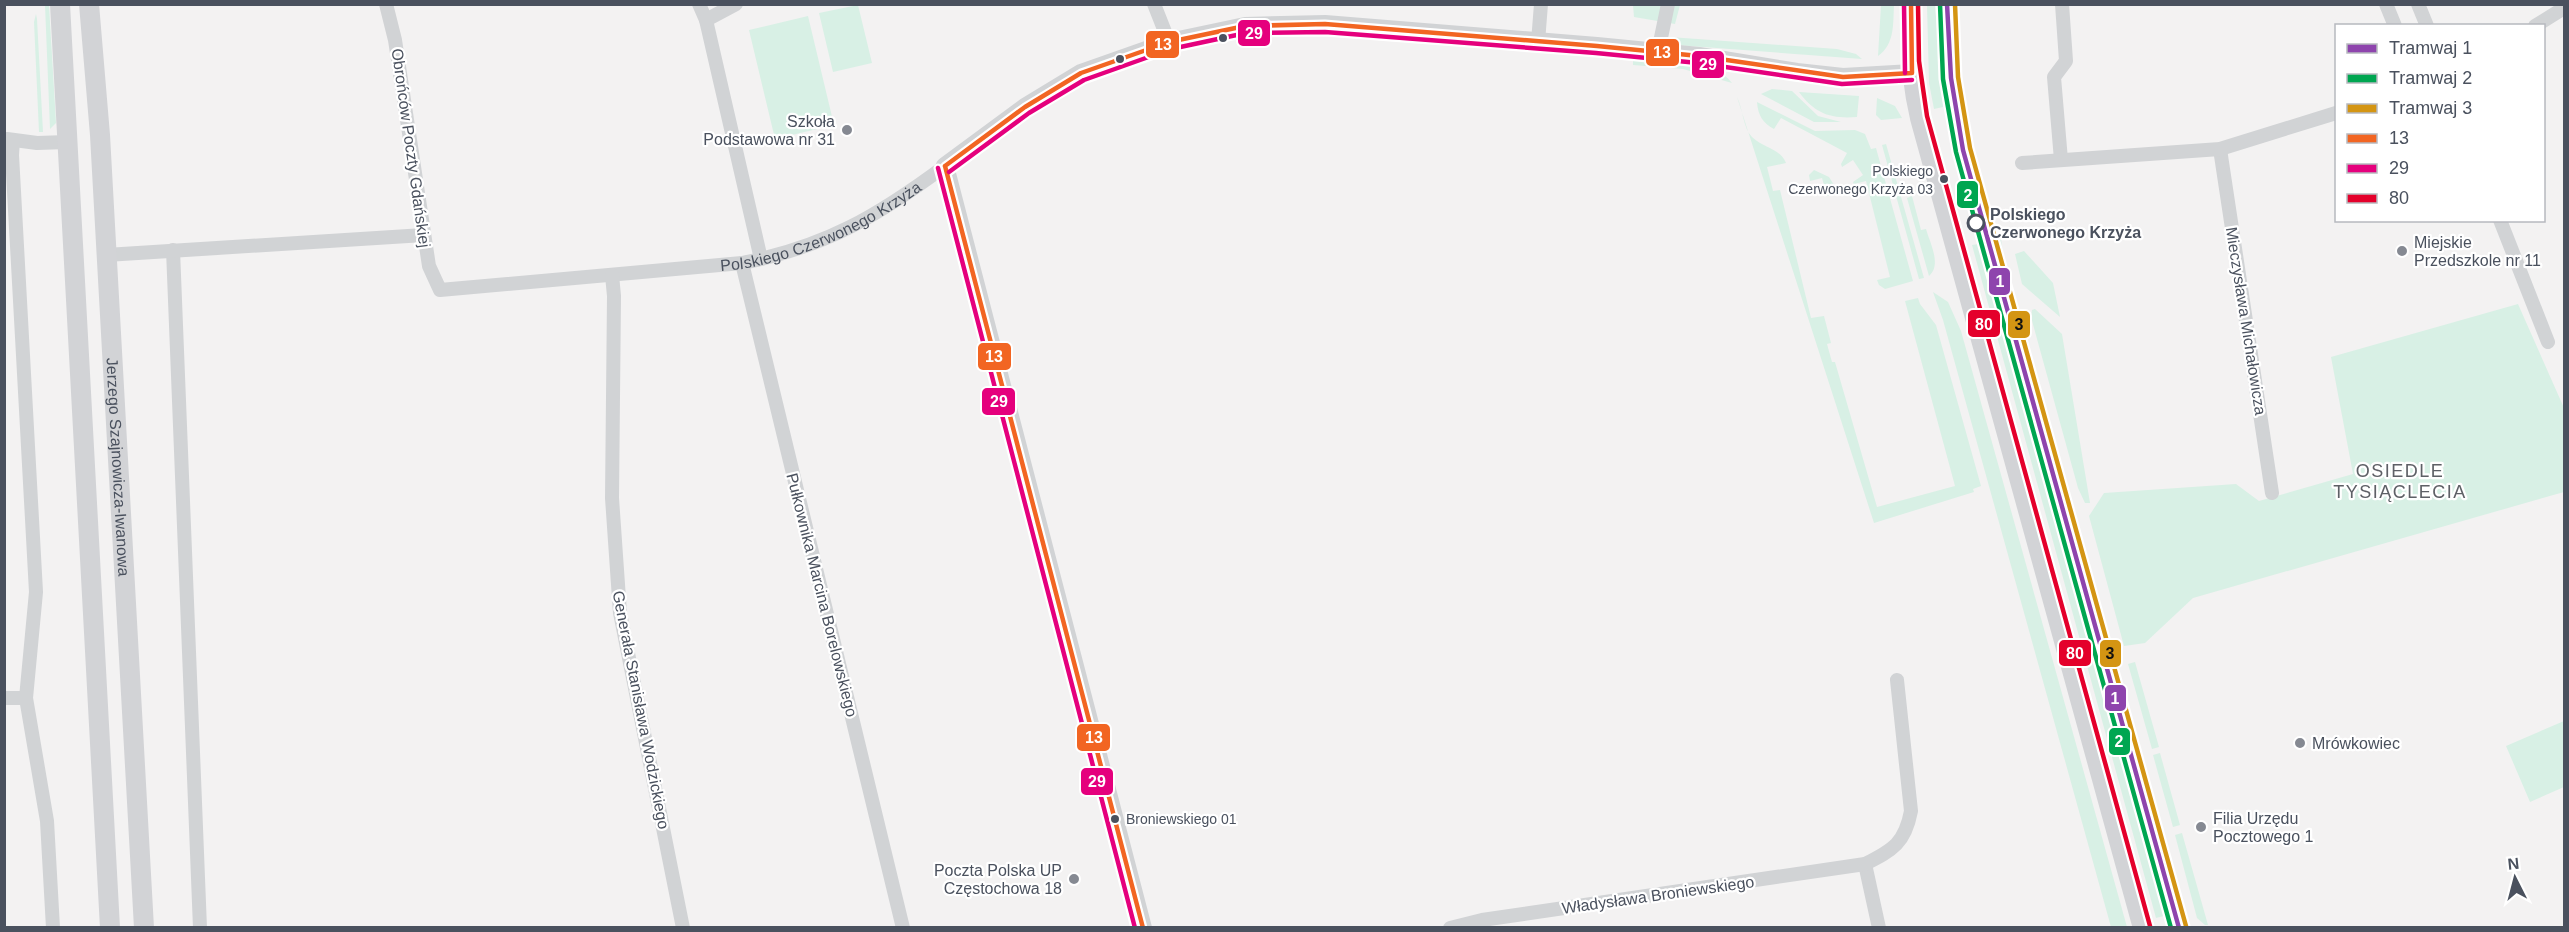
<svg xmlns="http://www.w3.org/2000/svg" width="2569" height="932" font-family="Arial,sans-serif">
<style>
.green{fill:#d8f0e5}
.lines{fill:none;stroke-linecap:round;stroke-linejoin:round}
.minor{stroke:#d1d3d5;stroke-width:14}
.tertiary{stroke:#d1d3d5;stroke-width:18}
.secondary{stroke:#d2d3d6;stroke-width:20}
.bus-1-casing{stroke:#fff;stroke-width:9}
.bus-2-casing{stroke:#fff;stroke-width:9}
.bus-3-casing{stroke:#fff;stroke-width:9}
.bus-1{stroke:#f26522;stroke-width:4.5}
.bus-2{stroke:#e5007d;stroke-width:4.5}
.bus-3{stroke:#e4002b;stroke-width:4.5}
.tram-1-casing{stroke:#fff;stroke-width:9}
.tram-2-casing{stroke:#fff;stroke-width:9}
.tram-3-casing{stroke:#fff;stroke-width:9}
.tram-1{stroke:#8e44ad;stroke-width:4.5}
.tram-2{stroke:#00a651;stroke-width:4.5}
.tram-3{stroke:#d49513;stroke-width:4.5}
.bus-dot{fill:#4a515e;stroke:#fff;stroke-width:2}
.poi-dot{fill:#858992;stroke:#fff;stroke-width:2}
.stop-dot{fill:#fff;stroke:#4a515e;stroke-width:3}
.labels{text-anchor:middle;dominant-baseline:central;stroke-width:4.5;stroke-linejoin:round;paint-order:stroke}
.bus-label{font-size:14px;fill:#4a515e;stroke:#fff;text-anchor:end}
.poi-label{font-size:16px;fill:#4a515e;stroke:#fff;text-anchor:start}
.street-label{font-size:16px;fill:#4a515e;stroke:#fff}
.stop-label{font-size:16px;font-weight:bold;fill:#4a515e;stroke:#fff;text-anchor:start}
.neighbourhood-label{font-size:18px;letter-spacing:1.5px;fill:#5e6066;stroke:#fff}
.line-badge{stroke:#fff;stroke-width:2}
.badge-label{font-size:16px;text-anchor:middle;font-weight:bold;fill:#fff}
.pale-badge-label{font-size:16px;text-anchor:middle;font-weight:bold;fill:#111}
</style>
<rect width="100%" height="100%" fill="#f3f2f2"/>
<!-- green -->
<path class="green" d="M 45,5 L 49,5 L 56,123 L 50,129 Z
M 858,5 L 872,63 L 833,72 L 819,13 Z
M 1633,5 L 1680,5 L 1675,24 L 1634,17 Z
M 1881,5 L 1894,5 C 1893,24 1895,44 1878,56 Z
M 1927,5 L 1935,5 L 1943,107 L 1934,109 L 1929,83 Z
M 1950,5 L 1956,5 L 1957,61 L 1966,101 L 1958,104 L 1951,70 Z
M 36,14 L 37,19 L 43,132 L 39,132 L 34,22 Z
M 808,16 L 834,125 L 775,139 L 749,30 Z
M 1670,37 L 1837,49 L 1856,54 L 1862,59 L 1676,45 Z
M 1633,60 C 1660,61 1715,59 1732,83 L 1683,69 L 1633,65 Z
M 1772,89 L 1792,91 L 1818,116 L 1841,122 L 1814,122 L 1761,94 Z
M 1799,92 L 1859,96 L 1857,117 C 1831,119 1815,114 1799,92 Z
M 1737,97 C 1743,109 1743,128 1752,137 C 1763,148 1780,148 1786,163 L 1767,167 L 1773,191 L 1780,190 L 1811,318 L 1824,316 L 1831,343 L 1827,344 L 1832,362 L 1835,362 L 1877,507 L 1955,486 L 1905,301 L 1918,298 L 1920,304 L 1936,325 L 1981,486 L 1973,489 L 1974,492 L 1874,523 Z
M 1877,98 L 1895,106 L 1902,118 L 1881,120 L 1876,115 Z
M 1757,102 L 1815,131 L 1855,130 L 1865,134 L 1871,149 L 1876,148 L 1913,281 L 1885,289 L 1879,285 L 1877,280 L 1890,277 L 1866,181 L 1854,184 L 1853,182 L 1863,175 L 1853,160 L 1842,167 L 1841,164 L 1847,153 L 1781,118 L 1774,129 C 1763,123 1758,116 1757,102 Z
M 1886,144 L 1924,278 L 1919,279 L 1882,145 Z
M 1814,170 L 1829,177 L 1839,193 L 1827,196 L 1822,178 L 1810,181 L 1809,175 Z
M 1912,196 L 1921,230 L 1926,229 C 1930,243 1942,265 1929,276 L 1907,198 Z
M 2001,239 L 2004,262 L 2018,317 L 2183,911 L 2177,912 L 1994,242 Z
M 1979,244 L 2164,916 L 2156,918 L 1972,245 Z
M 2024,251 L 2053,283 L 2060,317 L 2022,284 L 2015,254 Z
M 1933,292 L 1948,302 L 1961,331 L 2127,927 L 2111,927 L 1943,320 Z
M 2518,304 L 2564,408 L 2564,492 L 2193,598 L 2145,643 L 2124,646 L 2089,516 L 2104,493 L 2236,484 L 2259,501 L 2353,474 L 2331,357 Z
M 2035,309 L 2062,334 L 2090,503 L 2085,503 L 2078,488 L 2031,317 L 2032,310 Z
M 2135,662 L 2159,747 L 2152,749 L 2128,664 Z
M 2564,721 L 2564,787 L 2530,802 L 2506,746 Z
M 2160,753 L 2180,825 L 2173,827 L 2153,755 Z
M 2182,833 L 2208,925 L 2205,925 L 2197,918 L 2175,835 Z"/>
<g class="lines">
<!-- minor -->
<g class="minor">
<path id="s1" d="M 386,4 L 395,40 L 429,266 L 440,290 L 742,263 C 825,247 878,216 945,166"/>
<path d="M 699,4 L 706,20 L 761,259"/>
<path d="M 1154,4 L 1169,42"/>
<path d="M 2386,4 L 2395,26"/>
<path d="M 2418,4 L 2427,26"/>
<path d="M 706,20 L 736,4"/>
<path d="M 2535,26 L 2564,8"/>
<path d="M 1538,42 L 1541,4"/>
<path d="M 1658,52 L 1668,4"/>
<path d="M 7,139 L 37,143 L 67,142"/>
<path d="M 13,140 L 12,155 L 36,592 L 26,698 L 47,821 L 53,928"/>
<path d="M 2220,149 L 2272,493"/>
<path d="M 2061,160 L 2054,77 L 2066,61 L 2062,4"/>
<path d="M 2022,163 L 2220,149 L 2336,113"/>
<path d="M 2500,220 L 2548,342"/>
<path d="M 173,250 L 200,928"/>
<path d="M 106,255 L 424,235"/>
<path d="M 742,263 L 903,928"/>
<path d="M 612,275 L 614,296 L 612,498 L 620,613 L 683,928"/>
<path d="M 4,698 L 26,698"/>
<path d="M 1865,864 L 1879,928"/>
<path d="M 1450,928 L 1482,920 L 1865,864 C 1893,850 1905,843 1911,811 L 1897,680"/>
</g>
<!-- tertiary -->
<path class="tertiary" d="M 1143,928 L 945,166 L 1025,107 L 1081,73 L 1169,42 L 1245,26 L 1325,24 L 1597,46 L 1699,56 L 1797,72 L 1843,77 L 1912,73"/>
<!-- secondary -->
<g class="secondary">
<path d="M 60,4 L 110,928"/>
<path id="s2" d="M 89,4 L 100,135 L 144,928"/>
<path d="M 1911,4 C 1909,43 1911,80 1920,118 L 2143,928"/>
</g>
<defs>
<path id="bus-1" d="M 1911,4 L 1912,73
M 945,166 L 1025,107 L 1081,73 L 1169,42 L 1245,26 L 1325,24 L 1597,46 L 1699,56 L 1843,77 L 1912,73
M 945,166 L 1143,928"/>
<path id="bus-2" d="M 1904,4 L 1905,73
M 938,168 L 1135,928
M 949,172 L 1029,113 L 1084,80 L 1171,49 L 1246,33 L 1325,32 L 1596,53 L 1698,63 L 1842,84 L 1912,80"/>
<path id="bus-3" d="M 1918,4 L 1919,61 L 1927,116 L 2150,926"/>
</defs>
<!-- bus-1 casing -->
<use href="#bus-1" class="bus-1-casing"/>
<!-- bus-2 casing -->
<use href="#bus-2" class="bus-2-casing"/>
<!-- bus-3 casing -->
<use href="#bus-3" class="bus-3-casing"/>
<!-- bus-1 -->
<use href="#bus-1" class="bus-1"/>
<!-- bus-2 -->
<use href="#bus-2" class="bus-2"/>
<!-- bus-3 -->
<use href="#bus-3" class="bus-3"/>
<defs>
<path id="tram-1" d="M 1947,4 L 1951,78 L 1963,150 L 2179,928"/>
<path id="tram-2" d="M 1940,4 L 1943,79 L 1956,152 L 2171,928"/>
<path id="tram-3" d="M 1955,4 L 1958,77 L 1970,148 L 2186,926"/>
</defs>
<!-- tram-1 casing -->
<use href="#tram-1" class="tram-1-casing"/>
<!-- tram-2 casing -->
<use href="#tram-2" class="tram-2-casing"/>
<!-- tram-3 casing -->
<use href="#tram-3" class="tram-3-casing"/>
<!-- tram-1 -->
<use href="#tram-1" class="tram-1"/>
<!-- tram-2 -->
<use href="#tram-2" class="tram-2"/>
<!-- tram-3 -->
<use href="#tram-3" class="tram-3"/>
</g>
<!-- markers -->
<g class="bus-dot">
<circle cx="1223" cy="38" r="5"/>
<circle cx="1120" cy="59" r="5"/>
<circle cx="1944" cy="179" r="5"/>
<circle cx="1115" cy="819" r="5"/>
</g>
<g class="poi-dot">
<circle cx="847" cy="130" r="6"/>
<circle cx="2402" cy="251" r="6"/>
<circle cx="2300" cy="743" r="6"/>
<circle cx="2201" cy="827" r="6"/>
<circle cx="1074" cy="879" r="6"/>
</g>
<circle class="stop-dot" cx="1976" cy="223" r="8"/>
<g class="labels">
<!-- bus labels -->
<g class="bus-label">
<text x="1933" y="171">Polskiego<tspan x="1933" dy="18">Czerwonego Krzyża 03</tspan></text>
<text x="1126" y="819" text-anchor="start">Broniewskiego 01</text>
</g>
<!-- poi labels -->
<g class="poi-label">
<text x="835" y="121" text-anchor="end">Szkoła<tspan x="835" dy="18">Podstawowa nr 31</tspan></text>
<text x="2414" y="242">Miejskie<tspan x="2414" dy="18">Przedszkole nr 11</tspan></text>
<text x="2312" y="743">Mrówkowiec</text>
<text x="2213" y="818">Filia Urzędu<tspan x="2213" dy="18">Pocztowego 1</tspan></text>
<text x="1062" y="870" text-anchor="end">Poczta Polska UP<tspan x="1062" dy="18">Częstochowa 18</tspan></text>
</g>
<!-- street labels -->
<g class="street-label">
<text transform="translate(411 148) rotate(82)">Obrońców Poczty Gdańskiej</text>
<text stroke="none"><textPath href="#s1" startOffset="682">Polskiego Czerwonego Krzyża</textPath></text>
<text transform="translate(2246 321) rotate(81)">Mieczysława Michałowicza</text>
<text stroke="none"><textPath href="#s2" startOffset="464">Jerzego Szajnowicza-Iwanowa</textPath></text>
<text transform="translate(822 595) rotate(76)">Pułkownika Marcina Borelowskiego</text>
<text transform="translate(641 710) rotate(79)">Generała Stanisława Wodzickiego</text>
<text transform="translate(1658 895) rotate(-8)">Władysława Broniewskiego</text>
</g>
<!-- stop labels -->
<g class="stop-label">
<text x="1990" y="214">Polskiego<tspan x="1990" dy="18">Czerwonego Krzyża</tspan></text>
</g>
<!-- neighbourhood labels -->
<g class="neighbourhood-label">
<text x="2400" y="471">OSIEDLE<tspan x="2400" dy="21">TYSIĄCLECIA</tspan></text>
</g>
</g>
<g class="line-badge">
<rect x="1237" y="19" width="34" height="28" rx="6" fill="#e5007d"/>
<rect x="1145" y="30" width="35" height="29" rx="6" fill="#f26522"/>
<rect x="1645" y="38" width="35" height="29" rx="6" fill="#f26522"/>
<rect x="1691" y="50" width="34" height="29" rx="6" fill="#e5007d"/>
<rect x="1956" y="180" width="23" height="29" rx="6" fill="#00a651"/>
<rect x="1988" y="267" width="23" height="29" rx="6" fill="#8e44ad"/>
<rect x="1967" y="309" width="34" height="29" rx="6" fill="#e4002b"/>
<rect x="2007" y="310" width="24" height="29" rx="6" fill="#d49513"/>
<rect x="977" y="342" width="35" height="29" rx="6" fill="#f26522"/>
<rect x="981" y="387" width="35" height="29" rx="6" fill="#e5007d"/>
<rect x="2058" y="639" width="34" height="28" rx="6" fill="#e4002b"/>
<rect x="2099" y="639" width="23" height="29" rx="6" fill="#d49513"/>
<rect x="2104" y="684" width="23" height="28" rx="6" fill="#8e44ad"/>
<rect x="1076" y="723" width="35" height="29" rx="6" fill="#f26522"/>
<rect x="2108" y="727" width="23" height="29" rx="6" fill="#00a651"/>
<rect x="1080" y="767" width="34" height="29" rx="6" fill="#e5007d"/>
</g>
<g class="badge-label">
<text x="1254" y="39">29</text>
<text x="1163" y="50">13</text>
<text x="1662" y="58">13</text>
<text x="1708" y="70">29</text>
<text x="1968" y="201">2</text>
<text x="2000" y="287">1</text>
<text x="1984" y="330">80</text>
<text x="994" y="362">13</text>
<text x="999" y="407">29</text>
<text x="2075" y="659">80</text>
<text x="2115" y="704">1</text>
<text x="1094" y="743">13</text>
<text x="2119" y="747">2</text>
<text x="1097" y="787">29</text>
</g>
<g class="pale-badge-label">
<text x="2019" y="330">3</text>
<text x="2110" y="659">3</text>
</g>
<!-- border -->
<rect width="2569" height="932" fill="none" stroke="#4a515e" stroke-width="12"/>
<!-- legend -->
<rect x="2335" y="24" width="210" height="198" fill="#ffffff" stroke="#b7b9bf" stroke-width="1.5"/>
<rect x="2347" y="44" width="30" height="9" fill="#8e44ad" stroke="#b7b9bf" stroke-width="1.5"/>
<text x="2389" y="54" font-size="18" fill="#4a515e">Tramwaj 1</text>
<rect x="2347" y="74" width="30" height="9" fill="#00a651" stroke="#b7b9bf" stroke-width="1.5"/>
<text x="2389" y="84" font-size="18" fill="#4a515e">Tramwaj 2</text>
<rect x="2347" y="104" width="30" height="9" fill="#d49513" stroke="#b7b9bf" stroke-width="1.5"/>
<text x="2389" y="114" font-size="18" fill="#4a515e">Tramwaj 3</text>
<rect x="2347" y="134" width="30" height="9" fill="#f26522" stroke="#b7b9bf" stroke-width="1.5"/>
<text x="2389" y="144" font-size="18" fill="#4a515e">13</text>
<rect x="2347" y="164" width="30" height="9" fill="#e5007d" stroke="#b7b9bf" stroke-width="1.5"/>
<text x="2389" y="174" font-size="18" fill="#4a515e">29</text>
<rect x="2347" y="194" width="30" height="9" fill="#e4002b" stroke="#b7b9bf" stroke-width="1.5"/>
<text x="2389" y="204" font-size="18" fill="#4a515e">80</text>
<!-- north arrow -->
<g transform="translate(2515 878) rotate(354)" stroke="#ffffff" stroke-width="4.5" paint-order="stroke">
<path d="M0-4.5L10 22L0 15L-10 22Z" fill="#4a515e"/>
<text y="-9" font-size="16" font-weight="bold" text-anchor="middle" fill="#4a515e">N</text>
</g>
</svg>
